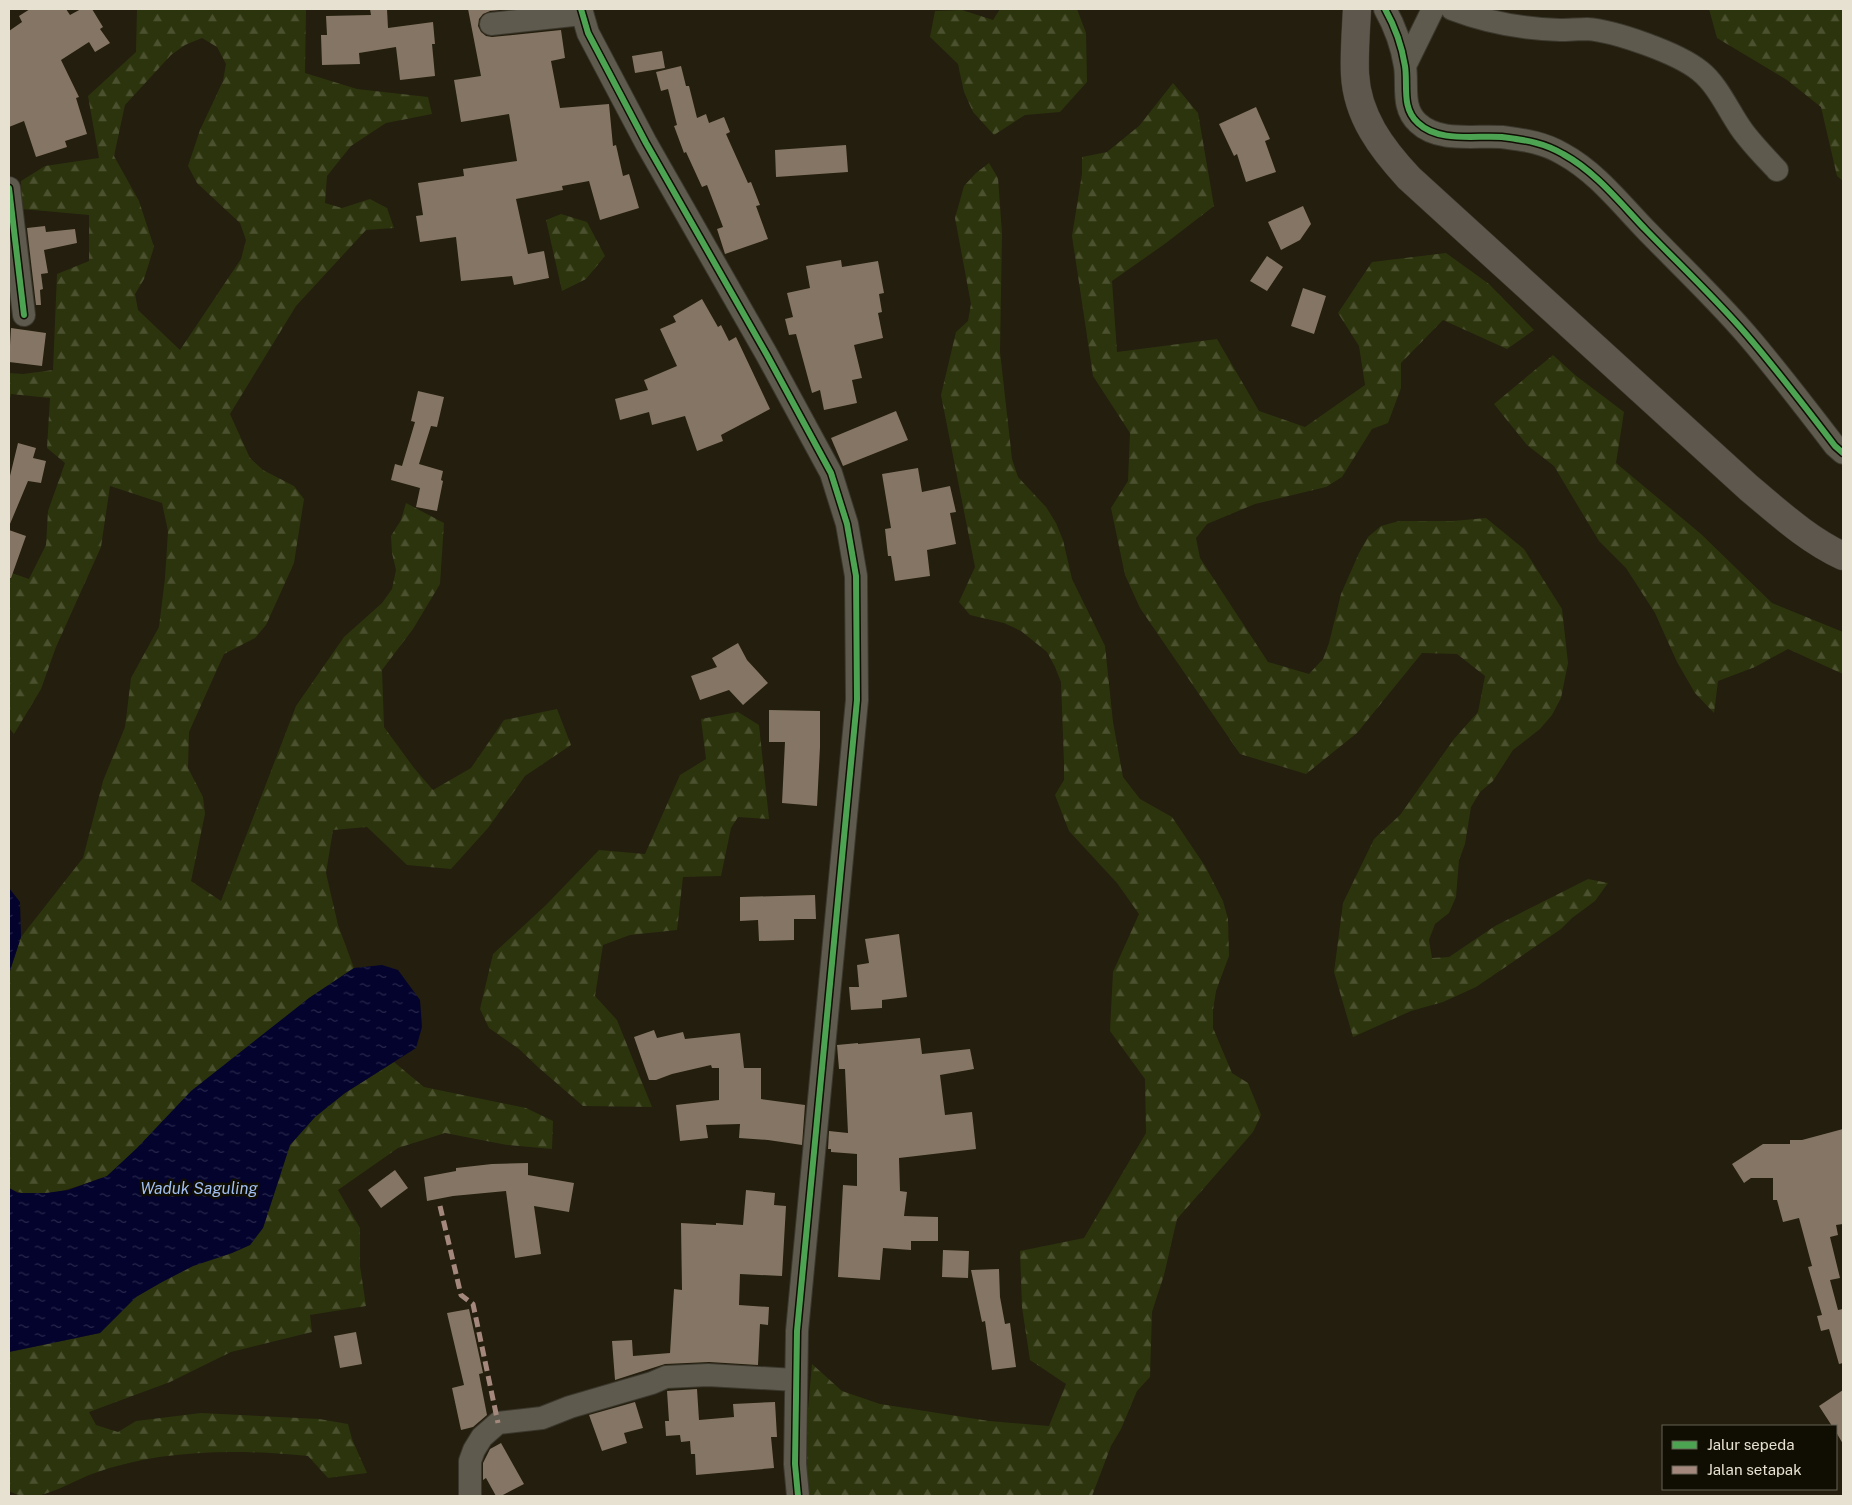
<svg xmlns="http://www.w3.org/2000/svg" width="1852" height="1505" font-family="'Public Sans',sans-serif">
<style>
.forest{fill:url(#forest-firs);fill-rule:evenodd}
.water{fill:url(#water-ripples)}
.building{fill:#857564}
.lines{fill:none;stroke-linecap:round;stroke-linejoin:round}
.street-casing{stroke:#3c382d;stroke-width:24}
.secondary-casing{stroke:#3c382d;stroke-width:29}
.street{stroke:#5e5a4e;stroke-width:22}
.secondary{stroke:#5e574d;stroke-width:28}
.quiet{stroke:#a5887d;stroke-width:5;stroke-dasharray:10 5;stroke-linecap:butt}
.cycleway-casing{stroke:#100d03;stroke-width:9}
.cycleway{stroke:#4ca352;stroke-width:6}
.labels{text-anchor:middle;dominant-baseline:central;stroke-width:5;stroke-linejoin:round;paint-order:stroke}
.water-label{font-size:16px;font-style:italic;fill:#a2bff2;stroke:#100d03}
</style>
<defs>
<pattern id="forest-firs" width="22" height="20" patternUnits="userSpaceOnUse" patternTransform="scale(1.25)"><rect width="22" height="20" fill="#2c340d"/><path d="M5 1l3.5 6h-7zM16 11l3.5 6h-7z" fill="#4b512f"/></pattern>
<pattern id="water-ripples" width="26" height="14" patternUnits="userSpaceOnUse" patternTransform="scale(1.25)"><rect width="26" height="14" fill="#03032e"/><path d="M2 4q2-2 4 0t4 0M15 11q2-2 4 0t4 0" fill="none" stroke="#28274b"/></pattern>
</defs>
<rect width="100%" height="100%" fill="#231e0d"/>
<!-- forest -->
<path class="forest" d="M 137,9 L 306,9 L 305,73 L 357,89 L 428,97 L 432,114 L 386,123 L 351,146 L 327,176 L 325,203 L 342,208 L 370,199 L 387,208 L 394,228 L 366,230 L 296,306 L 230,414 L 250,458 L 263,470 L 294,486 L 304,499 L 294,563 L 266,625 L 255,638 L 224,654 L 189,732 L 188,768 L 203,797 L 205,814 L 191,881 L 221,901 L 296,706 L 344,637 L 382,603 L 392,589 L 396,570 L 392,553 L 391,536 L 401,520 L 406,503 L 444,523 L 440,584 L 413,629 L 382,670 L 384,727 L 414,768 L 433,790 L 471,768 L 504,720 L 557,709 L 571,745 L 525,776 L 488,828 L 451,869 L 407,865 L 367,827 L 333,830 L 326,873 L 338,925 L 354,968 L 309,998 L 107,1176 C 77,1186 39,1204 9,1188 L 9,974 L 21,937 L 83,858 L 103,781 L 125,727 L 131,678 L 159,627 L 165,578 L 168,531 L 162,503 L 110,486 L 101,547 L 56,647 L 41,689 L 14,734 L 9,728 L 9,572 L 29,579 L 46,545 L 48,511 L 65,463 L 47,448 L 50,398 L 11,394 L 9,403 L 9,373 L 23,374 L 53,370 L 57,274 L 89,261 L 89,215 L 22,209 L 21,181 L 45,166 L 99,158 L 88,96 L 136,52 ZM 202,38 L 217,47 L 226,64 L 223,81 L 200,130 L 188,166 L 197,183 L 240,223 L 246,240 L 241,259 L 180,350 L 138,310 L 135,294 L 144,279 L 154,247 L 139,201 L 114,156 L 125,105 L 171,55 L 185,45 Z
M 1000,9 L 1077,9 L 1086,33 L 1087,82 L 1060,112 L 1025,115 L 994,135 L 973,112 L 964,92 L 958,64 L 930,37 L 935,11 L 962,10 L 993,20 Z
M 1709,9 L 1843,9 L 1843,181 L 1837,176 L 1821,107 L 1787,80 L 1717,38 Z
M 1173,83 L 1198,113 L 1214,206 L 1166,243 L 1112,281 L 1117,352 L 1217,339 L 1259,411 L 1305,427 L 1365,385 L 1359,346 L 1338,313 L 1372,262 L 1446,253 L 1489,284 L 1534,330 L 1507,349 L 1443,320 L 1401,363 L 1401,388 L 1388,423 L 1372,429 L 1342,477 L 1326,487 L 1255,504 L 1207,524 L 1196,538 L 1200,558 L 1268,662 L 1309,674 L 1323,659 L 1329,643 L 1341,594 L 1359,553 L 1368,537 L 1381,526 L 1399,521 L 1453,521 L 1486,518 L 1524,549 L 1562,609 L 1568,663 L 1561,698 L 1552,715 L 1540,729 L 1513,750 L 1493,781 L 1480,792 L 1471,807 L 1465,844 L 1459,860 L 1456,897 L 1449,913 L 1435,924 L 1429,940 L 1432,958 L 1449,957 L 1495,926 L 1588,879 L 1608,883 L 1595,901 L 1572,918 L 1561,929 L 1476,987 L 1443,1002 L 1411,1011 L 1353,1037 L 1334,972 L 1343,903 L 1374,839 L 1400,815 L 1454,739 L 1478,712 L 1485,676 L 1457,654 L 1422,653 L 1357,733 L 1306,774 L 1240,754 L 1140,608 L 1125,575 L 1111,508 L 1128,481 L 1130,433 L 1093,376 L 1072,236 L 1082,174 L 1082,157 L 1107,152 L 1139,126 Z
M 989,163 L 998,178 L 1002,233 L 1000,352 L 1012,459 L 1018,477 L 1046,507 L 1056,523 L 1063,540 L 1072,579 L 1105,646 L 1113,722 L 1123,777 L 1140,799 L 1172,817 L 1205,866 L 1223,901 L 1228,919 L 1229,956 L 1216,991 L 1213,1010 L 1213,1028 L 1232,1073 L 1248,1083 L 1261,1115 L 1253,1132 L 1177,1219 L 1164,1275 L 1152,1312 L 1150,1377 L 1137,1391 L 1121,1429 L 1111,1446 L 1092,1496 L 806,1496 L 808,1409 L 812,1364 L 842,1391 L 880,1404 L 989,1421 L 1049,1426 L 1066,1384 L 1030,1360 L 1022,1307 L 1020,1251 L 1084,1238 L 1146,1133 L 1145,1079 L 1110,1031 L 1113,972 L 1139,914 L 1117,883 L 1069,831 L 1055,795 L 1064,780 L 1064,763 L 1061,682 L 1055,667 L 1047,652 L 1021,631 L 1004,623 L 970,615 L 959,602 L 975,567 L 941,395 L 956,332 L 968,321 L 971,304 L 955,218 L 964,186 L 976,173 Z
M 561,214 L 587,222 L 605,256 L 586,279 L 562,291 L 546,220 Z
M 1553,355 L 1575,375 L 1624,412 L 1616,463 L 1701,534 L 1772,603 L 1843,632 L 1843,674 L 1788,649 L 1755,667 L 1718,681 L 1714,713 L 1695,693 L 1677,662 L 1655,613 L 1626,568 L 1599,541 L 1554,466 L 1527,445 L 1494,404 Z
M 738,712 L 759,725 L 769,819 L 738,817 L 731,828 L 721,876 L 683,877 L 677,930 L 630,935 L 603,945 L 595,996 L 617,1020 L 652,1107 L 583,1106 L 539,1068 L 519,1049 L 489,1028 L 480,1009 L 493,954 L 546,905 L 599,850 L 645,854 L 680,775 L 706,759 L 701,719 Z
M 394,1062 L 424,1087 L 526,1108 L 553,1121 L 552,1149 L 507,1145 L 445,1133 L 398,1148 L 338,1190 L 360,1228 L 360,1266 L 366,1306 L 310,1315 L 312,1332 L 231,1352 L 170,1382 L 89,1412 L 96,1425 L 118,1432 L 136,1421 L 201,1413 L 319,1419 L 348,1424 L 352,1439 L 367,1473 L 328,1478 L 308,1456 C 236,1449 160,1449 92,1474 C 73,1481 43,1500 23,1496 C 18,1495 13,1493 9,1491 L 9,1352 L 100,1333 L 136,1297 L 162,1282 L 193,1266 L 232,1253 L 250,1245 L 263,1228 L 290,1145 L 315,1117 L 345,1093 Z"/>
<!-- water -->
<path class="water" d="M 9,888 L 20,902 L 21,937 L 9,974 Z
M 382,965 L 398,970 L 420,1000 L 422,1027 L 416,1048 L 345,1093 L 315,1117 L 290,1145 L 263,1228 L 250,1245 L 232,1253 L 193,1266 L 162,1282 L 136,1297 L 100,1333 L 9,1352 L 9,1188 L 18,1193 L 46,1193 L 68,1190 L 107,1176 L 137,1148 L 191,1091 L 309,998 L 354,968 Z"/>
<!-- building -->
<path class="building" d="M 30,9 L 66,9 L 70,15 L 81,9 L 92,9 L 103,27 L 100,29 L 110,43 L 95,52 L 89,42 L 61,60 L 79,97 L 76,98 L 87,134 L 65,141 L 67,147 L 36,157 L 24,121 L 9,127 L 9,31 L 22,22 L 19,16 Z
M 370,9 L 387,9 L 388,28 L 433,22 L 435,44 L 432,44 L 435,76 L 400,80 L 396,47 L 359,53 L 360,64 L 322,65 L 321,35 L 327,35 L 326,16 L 371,15 Z
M 468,9 L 510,9 L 490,11 L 483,14 L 479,19 L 478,26 L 481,32 L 486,36 L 492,37 L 561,30 L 565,58 L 551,61 L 560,108 L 609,104 L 613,146 L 616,145 L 623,176 L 629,174 L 639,208 L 600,220 L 589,181 L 562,186 L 563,190 L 516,199 L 528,254 L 544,251 L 549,278 L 514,285 L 512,276 L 461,281 L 456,237 L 420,242 L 416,216 L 423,215 L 418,183 L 464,176 L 463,169 L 517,161 L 509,114 L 461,122 L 454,80 L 481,76 Z
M 662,51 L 665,68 L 635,73 L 632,56 Z
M 681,66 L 686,86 L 689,86 L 697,118 L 706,114 L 709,123 L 724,117 L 730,132 L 726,134 L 748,183 L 751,182 L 760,205 L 756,206 L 768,239 L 725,254 L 717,229 L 723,227 L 707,185 L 702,187 L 686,152 L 684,153 L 674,126 L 677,125 L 668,89 L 661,91 L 656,72 Z
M 1256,107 L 1270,139 L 1265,141 L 1276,172 L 1246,182 L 1237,154 L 1234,156 L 1219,124 Z
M 846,145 L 848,172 L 776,177 L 775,150 Z
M 1303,206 L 1311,224 L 1300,240 L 1281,250 L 1268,222 Z
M 45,226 L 46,232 L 75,229 L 77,243 L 44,250 L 48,273 L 41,274 L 43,289 L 40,290 L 41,305 L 36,305 L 27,228 Z
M 1267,256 L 1283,267 L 1267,291 L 1250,281 Z
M 841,260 L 842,267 L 878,261 L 884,293 L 879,294 L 882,312 L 878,313 L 883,338 L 854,345 L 862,378 L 852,380 L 857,403 L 824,410 L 820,390 L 812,393 L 796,334 L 789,335 L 785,319 L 793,317 L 787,293 L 810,288 L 806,266 Z
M 1303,288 L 1326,296 L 1314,334 L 1291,326 Z
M 702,299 L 718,327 L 721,325 L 729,341 L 736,337 L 770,409 L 721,435 L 723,441 L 697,451 L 685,416 L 652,425 L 649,412 L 620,420 L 615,399 L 648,390 L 644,380 L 677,366 L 660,329 L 676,322 L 673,316 Z
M 11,328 L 46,333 L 42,366 L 9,362 Z
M 418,391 L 444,397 L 437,427 L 431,426 L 419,464 L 443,471 L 441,480 L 443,481 L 437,511 L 416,507 L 420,488 L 391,480 L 395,464 L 402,466 L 415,422 L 411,421 Z
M 896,411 L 908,440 L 843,466 L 831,438 Z
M 18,443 L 36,448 L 33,458 L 46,461 L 41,483 L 28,481 L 10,524 L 9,524 L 9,480 Z
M 918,468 L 922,492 L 950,486 L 956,512 L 950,513 L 956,544 L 927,550 L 930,576 L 895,581 L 891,556 L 888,556 L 885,529 L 891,528 L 882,474 Z
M 9,530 L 26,536 L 11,578 L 9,578 Z
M 738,643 L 747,660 L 768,683 L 743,705 L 729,690 L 700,700 L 691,676 L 717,667 L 712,658 Z
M 769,710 L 820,711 L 820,747 L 817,806 L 782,803 L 785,742 L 769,742 Z
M 815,895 L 816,919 L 794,919 L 794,940 L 759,941 L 758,920 L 740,921 L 740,897 Z
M 899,934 L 907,997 L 882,1000 L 882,1008 L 851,1010 L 849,987 L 859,987 L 857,965 L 869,963 L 865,939 Z
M 654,1030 L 657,1038 L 683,1032 L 685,1039 L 740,1033 L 744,1068 L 761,1068 L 761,1099 L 805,1105 L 802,1145 L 768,1140 L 739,1138 L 740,1124 L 706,1125 L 708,1138 L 680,1141 L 676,1105 L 719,1100 L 719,1068 L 712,1068 L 711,1065 L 672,1074 L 656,1080 L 649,1080 L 634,1037 Z
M 920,1038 L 922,1054 L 970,1049 L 974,1069 L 940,1075 L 945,1115 L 972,1112 L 976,1149 L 899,1158 L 900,1191 L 907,1192 L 904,1216 L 938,1217 L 938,1241 L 911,1241 L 911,1250 L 883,1248 L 880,1280 L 838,1277 L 843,1185 L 857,1186 L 857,1154 L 831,1152 L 831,1149 L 828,1149 L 829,1131 L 848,1133 L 845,1069 L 839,1069 L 837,1045 L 858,1043 L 858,1044 Z
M 1843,1129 L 1843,1224 L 1836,1225 L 1838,1235 L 1830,1237 L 1840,1278 L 1830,1280 L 1838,1310 L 1843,1309 L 1843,1363 L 1839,1364 L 1829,1329 L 1821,1331 L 1817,1316 L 1822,1315 L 1808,1267 L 1812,1266 L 1799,1218 L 1783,1222 L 1777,1200 L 1773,1200 L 1773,1178 L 1751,1178 L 1744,1183 L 1732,1164 L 1763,1144 L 1790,1144 L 1790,1140 L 1802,1140 Z
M 528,1163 L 528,1175 L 574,1183 L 569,1212 L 534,1206 L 541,1254 L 515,1258 L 506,1191 L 453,1196 L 427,1201 L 424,1177 L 456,1171 L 456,1168 L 492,1164 Z
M 395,1170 L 408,1188 L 381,1208 L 368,1190 Z
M 746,1190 L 775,1193 L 774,1205 L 786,1206 L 782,1276 L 740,1274 L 739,1305 L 769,1307 L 768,1325 L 760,1324 L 758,1365 L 709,1362 L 665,1364 L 615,1380 L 612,1341 L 632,1340 L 633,1356 L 670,1353 L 674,1289 L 682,1290 L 681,1223 L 716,1225 L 716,1223 L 743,1225 Z
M 943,1250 L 969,1251 L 968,1278 L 942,1277 Z
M 999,1269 L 1000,1297 L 1005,1324 L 1010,1323 L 1016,1367 L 992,1370 L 985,1321 L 982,1322 L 971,1270 Z
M 469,1309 L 483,1373 L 479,1374 L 487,1415 L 473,1427 L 461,1430 L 452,1388 L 464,1385 L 447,1313 Z
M 356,1332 L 362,1364 L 340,1368 L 334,1336 Z
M 697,1389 L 699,1420 L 734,1417 L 733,1404 L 775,1402 L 777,1437 L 771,1437 L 774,1468 L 696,1475 L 695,1454 L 691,1454 L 690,1441 L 681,1442 L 680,1435 L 666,1436 L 665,1421 L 669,1421 L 667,1391 Z
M 1843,1390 L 1843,1444 L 1836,1432 L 1836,1426 L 1832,1426 L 1819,1406 Z
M 635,1402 L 643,1428 L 624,1433 L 627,1443 L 602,1451 L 589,1415 Z
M 501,1443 L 524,1484 L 501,1496 L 496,1496 L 486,1478 L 483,1480 L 483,1463 L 490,1449 Z"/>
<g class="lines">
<defs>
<path id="street" d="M 581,9 L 588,33 L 646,143 L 767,355 L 831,473 L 847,524 L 856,576 L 857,700 L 797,1331 L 795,1464 L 798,1496
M 1385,9 C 1394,25 1402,47 1405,66 C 1408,85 1401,108 1418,123 C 1439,143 1476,135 1502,137 C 1524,140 1543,142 1563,154 C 1596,172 1620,203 1646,230 C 1679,264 1715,298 1746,334 C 1777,370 1806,408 1835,446 L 1843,453
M 1452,9 C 1486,22 1523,29 1560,30 C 1569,30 1578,29 1587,29 C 1615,31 1678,53 1700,71 C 1718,85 1729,112 1742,130 C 1752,144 1765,157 1777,170
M 491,24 L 582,14
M 1405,66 L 1433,9
M 9,188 L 24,315
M 470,1496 L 470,1461 L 474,1450 L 482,1437 L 498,1423 L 542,1418 L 570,1407 L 652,1383 L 666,1377 L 708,1375 L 795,1380"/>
<path id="secondary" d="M 1357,9 C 1356,30 1354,53 1355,74 C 1357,116 1382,149 1409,178 L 1749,488 C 1779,513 1808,540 1843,556"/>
</defs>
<!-- street casing -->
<use href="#street" class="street-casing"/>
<!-- secondary casing -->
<use href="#secondary" class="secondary-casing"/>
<!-- street -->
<use href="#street" class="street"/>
<!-- secondary -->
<use href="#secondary" class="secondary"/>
<!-- quiet -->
<path class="quiet" d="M 440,1206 L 461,1295 L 473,1304 L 498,1423"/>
<defs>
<path id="cycleway" d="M 581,9 L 588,33 L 646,143 L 767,355 L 831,473 L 847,524 L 856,576 L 857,700 L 797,1331 L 795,1464 L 798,1496
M 1385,9 C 1394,25 1402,47 1405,66 C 1408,85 1401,108 1418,123 C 1439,143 1476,135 1502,137 C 1524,140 1543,142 1563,154 C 1596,172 1620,203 1646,230 C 1679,264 1715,298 1746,334 C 1777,370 1806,408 1835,446 L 1843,453
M 9,188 L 24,315"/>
</defs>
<!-- cycleway casing -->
<use href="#cycleway" class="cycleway-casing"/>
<!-- cycleway -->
<use href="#cycleway" class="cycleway"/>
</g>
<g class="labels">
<!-- water labels -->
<g class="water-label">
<text x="199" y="1188">Waduk Saguling</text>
</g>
</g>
<!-- border -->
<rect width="1852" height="1505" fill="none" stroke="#e6e1d0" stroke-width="20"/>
<!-- legend -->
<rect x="1662" y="1425" width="175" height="65" fill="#100d03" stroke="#666255"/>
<rect x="1672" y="1441" width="25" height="8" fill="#4ca352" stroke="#666255"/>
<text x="1707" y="1450" font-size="15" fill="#e6e1d0">Jalur sepeda</text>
<rect x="1672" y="1466" width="25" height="8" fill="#a5887d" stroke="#666255"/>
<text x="1707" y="1475" font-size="15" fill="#e6e1d0">Jalan setapak</text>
</svg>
